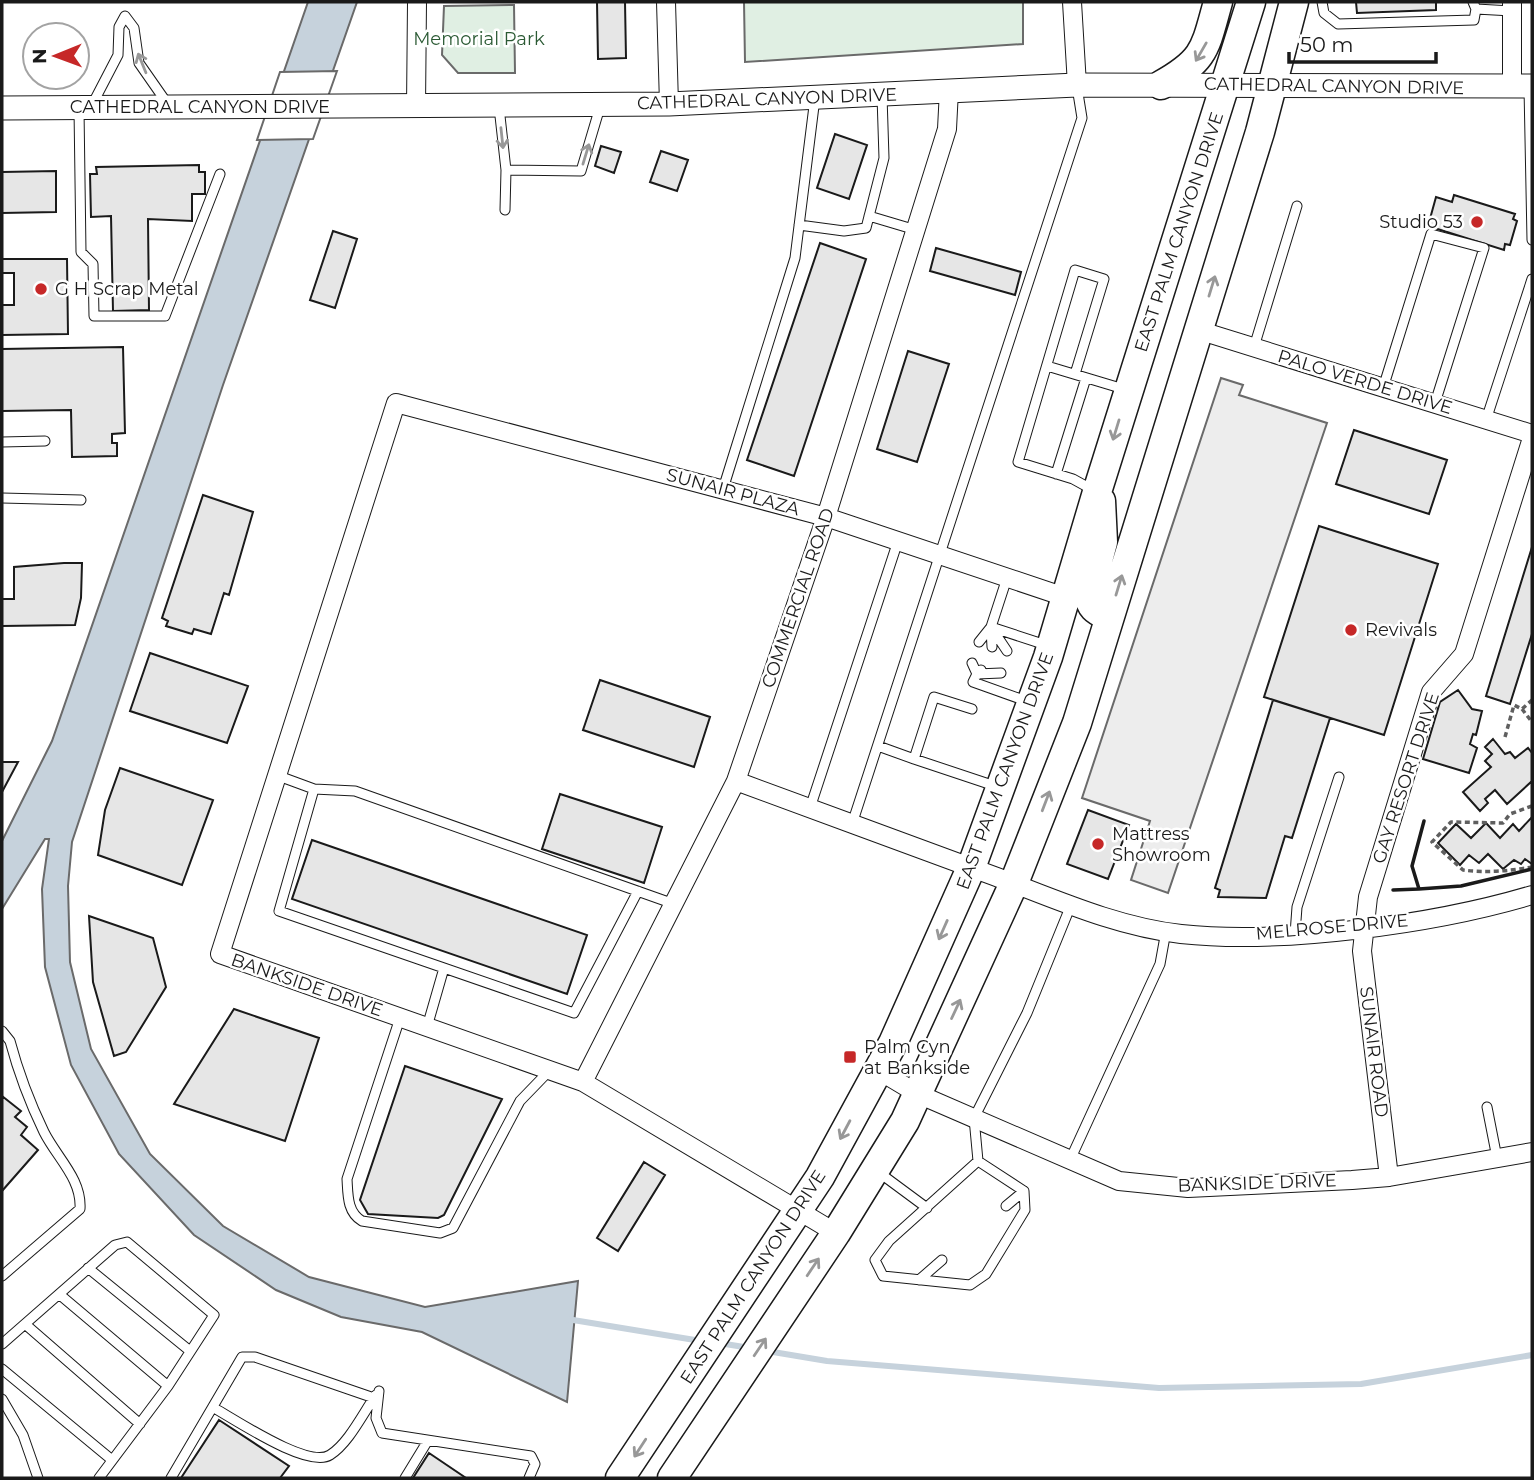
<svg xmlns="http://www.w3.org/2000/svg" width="1534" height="1480" font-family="Montserrat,sans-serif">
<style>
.green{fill:#e0efe3;stroke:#6a6a6a;stroke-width:2}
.parking{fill:#ededed;stroke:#6a6a6a;stroke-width:2}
.water{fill:#c6d2dc;stroke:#6a6a6a;stroke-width:2}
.pier{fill:#fff;stroke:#6a6a6a;stroke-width:2}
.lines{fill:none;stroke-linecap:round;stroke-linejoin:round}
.stream{stroke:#c6d2dc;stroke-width:6}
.building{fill:#e6e6e6;stroke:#1a1a1a;stroke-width:2}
.service-casing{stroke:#1a1a1a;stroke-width:11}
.minor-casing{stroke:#1a1a1a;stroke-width:20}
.tertiary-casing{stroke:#1a1a1a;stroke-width:25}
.primary-casing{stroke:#1a1a1a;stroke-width:31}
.path{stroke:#5f5f5f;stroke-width:3.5;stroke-dasharray:5 3.5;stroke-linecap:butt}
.service{stroke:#fff;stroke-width:9}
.minor{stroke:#fff;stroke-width:18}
.tertiary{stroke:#fff;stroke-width:23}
.primary{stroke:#fff;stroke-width:28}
.wall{stroke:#1a1a1a;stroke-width:3.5}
.oneway{stroke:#989898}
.poi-dot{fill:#c62828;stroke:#fff;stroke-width:2.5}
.labels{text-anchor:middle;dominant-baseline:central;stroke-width:5;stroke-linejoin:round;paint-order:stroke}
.park-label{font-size:18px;fill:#2b5a34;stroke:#fff}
.street-label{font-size:18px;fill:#1a1a1a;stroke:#fff}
.poi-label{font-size:18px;fill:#1a1a1a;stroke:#fff;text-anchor:start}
</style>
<rect width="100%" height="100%" fill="#fff"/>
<!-- green -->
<path class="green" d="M 744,2 L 1023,2 L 1023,44 L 745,62 Z
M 514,5 L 515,73 L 458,73 L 442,55 L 444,6 Z"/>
<!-- parking -->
<path class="parking" d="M 1221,378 L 1243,385 L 1239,395 L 1327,423 L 1168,893 L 1131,880 L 1150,821 L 1082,798 Z"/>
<!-- water -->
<path class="water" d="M 308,2 L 357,2 L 223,385 L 72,842 L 68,886 L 70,962 L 91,1049 L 150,1154 L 223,1226 L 309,1277 L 425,1307 L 578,1281 L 567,1402 L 422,1332 L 341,1317 L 276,1290 L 194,1235 L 119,1154 L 71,1065 L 45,967 L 42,889 L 49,839 L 45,839 L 2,909 L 2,841 L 52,741 Z"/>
<!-- pier -->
<path class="pier" d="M 337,71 L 313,139 L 257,140 L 280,72 Z"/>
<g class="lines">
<!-- stream -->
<path class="stream" d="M 567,1319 L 701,1341
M 719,1343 L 750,1348
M 767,1351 L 827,1361 L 1159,1388 L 1361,1384 L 1532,1355"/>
</g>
<!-- building -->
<path class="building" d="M 597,2 L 625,2 L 626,58 L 598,59 Z
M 1356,2 L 1436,2 L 1436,10 L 1357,13 Z
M 835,134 L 867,145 L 849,199 L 817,188 Z
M 601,146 L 621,152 L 614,173 L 595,166 Z
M 661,151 L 688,160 L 677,191 L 650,182 Z
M 199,165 L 199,172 L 205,172 L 205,194 L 192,194 L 192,221 L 148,219 L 149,310 L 113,311 L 111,216 L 91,217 L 90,174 L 97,174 L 96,167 Z
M 56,171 L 56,212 L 2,213 L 2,172 Z
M 1454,195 L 1515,214 L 1513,219 L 1517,221 L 1510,245 L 1505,244 L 1504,250 L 1428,226 L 1436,197 L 1452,202 Z
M 333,231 L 357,239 L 335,308 L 310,300 Z
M 820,243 L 866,259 L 794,476 L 747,460 Z
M 936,248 L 1021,272 L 1015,295 L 930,271 Z
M 2,259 L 67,259 L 68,334 L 2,335 L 2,305 L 14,305 L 14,273 L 2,273 Z
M 123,347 L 125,433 L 112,434 L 112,443 L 117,443 L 117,456 L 72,457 L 71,410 L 2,411 L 2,349 Z
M 908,351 L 949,364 L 917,462 L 877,449 Z
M 1354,430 L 1447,460 L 1429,514 L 1336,484 Z
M 203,495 L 253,512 L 229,595 L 224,593 L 211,634 L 194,629 L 192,634 L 166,626 L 168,621 L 162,618 Z
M 1319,526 L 1438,564 L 1384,735 L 1264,697 Z
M 1532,547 L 1532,634 L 1510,704 L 1486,696 Z
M 64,563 L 82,563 L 81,598 L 75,625 L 2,626 L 2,599 L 14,599 L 14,567 Z
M 150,653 L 248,686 L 227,743 L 130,711 Z
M 600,680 L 710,717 L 694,767 L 583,730 Z
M 1458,690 L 1472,709 L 1482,711 L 1476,735 L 1473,734 L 1470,744 L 1477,748 L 1469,773 L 1423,759 L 1440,702 Z
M 1273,700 L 1330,718 L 1292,838 L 1285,836 L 1266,898 L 1218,897 L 1220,890 L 1215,888 Z
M 1493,739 L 1505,754 L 1510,752 L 1515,758 L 1528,748 L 1532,753 L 1532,784 L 1531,782 L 1507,804 L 1495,790 L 1485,799 L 1488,803 L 1480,811 L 1463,792 L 1491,767 L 1485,761 L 1492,754 L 1485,747 Z
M 2,762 L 18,762 L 2,792 Z
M 120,768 L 213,800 L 182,885 L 98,855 L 105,810 Z
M 560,794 L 662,827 L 644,883 L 542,849 Z
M 1088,810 L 1129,825 L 1108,879 L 1067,864 Z
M 1532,817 L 1532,864 L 1525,859 L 1521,864 L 1514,860 L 1503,869 L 1488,854 L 1479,863 L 1469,855 L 1460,865 L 1438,843 L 1456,824 L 1471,838 L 1486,823 L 1500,838 L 1513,824 L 1519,831 Z
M 312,840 L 587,935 L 567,994 L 292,899 Z
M 89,916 L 153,938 L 166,987 L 126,1052 L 114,1056 L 93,982 Z
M 234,1009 L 319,1038 L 285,1141 L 174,1104 Z
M 405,1066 L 502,1099 L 444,1215 L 438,1218 L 368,1214 L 360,1200 Z
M 2,1096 L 21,1111 L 15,1117 L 27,1127 L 21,1135 L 38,1150 L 2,1191 Z
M 644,1162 L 665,1175 L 618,1251 L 597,1238 Z
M 219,1420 L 289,1466 L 280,1478 L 181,1478 Z
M 429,1453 L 466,1478 L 413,1478 Z"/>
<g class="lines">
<defs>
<path id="service" d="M 1322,2 L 1324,13 L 1338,24 L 1474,20 L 1476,9 L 1473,2
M 1476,9 L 1512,11
M 1529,88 L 1532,240
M 92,105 L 118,55 L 119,27 L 125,16 L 134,28 L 139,63 L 169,106
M 499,107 L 506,170 L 505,210
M 79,109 L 81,252 L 93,264 L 94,316 L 165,316 L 220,174
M 506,170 L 581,171 L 600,107
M 869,216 L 916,230
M 799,225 L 844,231 L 866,228 L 884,158 L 882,96
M 1254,347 L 1297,206
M 1047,366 L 1127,390
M 1075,374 L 1104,279 L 1075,270 L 1018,462 L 1073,479 L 1093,490
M 1383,388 L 1431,234 L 1484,248 L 1435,403
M 1486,420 L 1532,279
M 2,442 L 45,441
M 1056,474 L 1086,378
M 723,489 L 795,258 L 815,98
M 2,498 L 81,500
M 1007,578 L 991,627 L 1049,646
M 991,627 L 1007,651
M 991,629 L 992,647
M 979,642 L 991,627
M 972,663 L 977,674 L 981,670
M 1001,673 L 977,674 L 973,682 L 1029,702
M 972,709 L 934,697 L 914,759 L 995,786
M 878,746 L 914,759
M 276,775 L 314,789 L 279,911 L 444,968 L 427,1027
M 314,789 L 355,791 L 674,904
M 810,808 L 898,541
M 852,824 L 1082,118 L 1077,87
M 1295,934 L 1297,907 L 1339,777
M 444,968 L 574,1013 L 638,891
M 400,1018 L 347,1179 C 348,1195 347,1212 362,1221 L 440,1233 L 453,1228 L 520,1101 L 550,1070
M 2,1031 L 10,1041 C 18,1071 30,1103 44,1132 C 57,1158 82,1179 80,1209 L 2,1276
M 1487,1107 L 1497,1158
M 1070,1160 L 1160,964 L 1166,931
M 978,1161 L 1024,1191 L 1025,1210 L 986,1274 L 970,1285 L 883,1276 L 875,1260 L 889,1241 Z
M 978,1161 L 974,1118 L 1027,1013 L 1071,905
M 877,1171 L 927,1208
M 1006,1206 L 1024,1191
M 88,1268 L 190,1351
M 919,1280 L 942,1260
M 59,1294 L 168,1386
M 25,1324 L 140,1424
M 2,1344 L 115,1245 L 127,1242 L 214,1315 L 168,1386 L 99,1478
M 2,1369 L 112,1460
M 379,1391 L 376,1418 L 382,1433 L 531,1456 L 535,1464 L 529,1478
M 2,1399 L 23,1435 L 38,1478
M 214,1408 C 236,1420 308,1469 330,1455 C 349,1443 363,1413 376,1395
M 171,1478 L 242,1357 L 255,1357 L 374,1398
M 405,1478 L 427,1442"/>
<path id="minor" d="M 666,2 L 669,104
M 1072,2 L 1077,85
M 1512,2 L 1512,87
M 416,107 L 417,2
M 1198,330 L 1532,434
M 736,781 C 822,813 908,844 994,876 C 1055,899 1117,927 1181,934 C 1282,945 1435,924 1532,895
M 878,1070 L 918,1094 L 1119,1181 L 1188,1188 L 1352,1180 L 1389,1177 L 1532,1152
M 583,1082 L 736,781 L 826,517 L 947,129 L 949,90
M 1389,1177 L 1362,951 L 1368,897 L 1431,692 L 1464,654 L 1532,438
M 836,1233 L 583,1082 L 220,954 L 396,403 L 826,517 L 1065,597"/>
<path id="tertiary" d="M 2,108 L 669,104 L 1077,85 L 1532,86"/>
<path id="primary" d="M 1161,85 C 1206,60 1205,48 1218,2
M 1101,501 L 1103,542 L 1089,594 C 1090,609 1097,611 1109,617
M 620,1478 L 820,1177 L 893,1043 L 971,868 L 1048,657 L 1097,492 L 1251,2
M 672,1478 L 836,1233 L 905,1121 L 1014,883 L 1077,723 L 1260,132 L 1294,2"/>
</defs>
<!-- service casing -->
<use href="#service" class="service-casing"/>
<!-- minor casing -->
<use href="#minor" class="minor-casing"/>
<!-- tertiary casing -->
<use href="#tertiary" class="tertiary-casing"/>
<!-- primary casing -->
<use href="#primary" class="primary-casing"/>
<!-- path -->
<path class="path" d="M 1522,709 L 1532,722
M 1505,737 L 1514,705 L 1522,709 L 1532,700
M 1532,806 L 1510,814 L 1503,823 L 1451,822 L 1432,842 L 1463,870 C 1484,873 1511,871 1532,867"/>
<!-- service -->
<use href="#service" class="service"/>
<!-- minor -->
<use href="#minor" class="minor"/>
<!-- tertiary -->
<use href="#tertiary" class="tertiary"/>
<!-- primary -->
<use href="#primary" class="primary"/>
<!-- wall -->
<path class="wall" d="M 1424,821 L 1412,866 L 1419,889 L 1461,886 L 1532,869
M 1393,890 L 1419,889"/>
</g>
<!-- one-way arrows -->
<defs><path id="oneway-shaft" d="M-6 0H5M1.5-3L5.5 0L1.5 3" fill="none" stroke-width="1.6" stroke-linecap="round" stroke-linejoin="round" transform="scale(1.75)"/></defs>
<g class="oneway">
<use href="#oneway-shaft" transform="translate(1201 52) rotate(120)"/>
<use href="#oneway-shaft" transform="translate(142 63) rotate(-112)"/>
<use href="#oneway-shaft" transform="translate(502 138) rotate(84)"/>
<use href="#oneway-shaft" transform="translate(586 154) rotate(-73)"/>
<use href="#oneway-shaft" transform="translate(1212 286) rotate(-73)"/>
<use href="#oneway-shaft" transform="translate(1116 430) rotate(107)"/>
<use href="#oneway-shaft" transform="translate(1119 585) rotate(-73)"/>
<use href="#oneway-shaft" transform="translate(1046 801) rotate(-69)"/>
<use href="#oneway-shaft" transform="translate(943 930) rotate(114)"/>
<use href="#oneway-shaft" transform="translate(956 1009) rotate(-65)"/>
<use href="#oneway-shaft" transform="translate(845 1130) rotate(118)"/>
<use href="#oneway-shaft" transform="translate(813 1267) rotate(-56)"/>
<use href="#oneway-shaft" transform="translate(760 1347) rotate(-56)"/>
<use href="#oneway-shaft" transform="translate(640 1448) rotate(123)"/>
</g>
<!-- markers -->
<g class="poi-dot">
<circle cx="1477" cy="222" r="7"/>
<circle cx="41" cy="289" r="7"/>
<circle cx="1351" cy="630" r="7"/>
<circle cx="1098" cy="844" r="7"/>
<rect x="843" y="1050" width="14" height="14" rx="3.5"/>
</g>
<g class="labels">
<!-- park labels -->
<g class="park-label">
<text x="479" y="39">Memorial Park</text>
</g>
<!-- street labels -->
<g class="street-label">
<text transform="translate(1334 86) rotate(1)">CATHEDRAL CANYON DRIVE</text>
<text transform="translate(767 99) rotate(-2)">CATHEDRAL CANYON DRIVE</text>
<text x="200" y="107">CATHEDRAL CANYON DRIVE</text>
<text transform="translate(1179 232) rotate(-72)">EAST PALM CANYON DRIVE</text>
<text transform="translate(1365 382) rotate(17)">PALO VERDE DRIVE</text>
<text transform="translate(733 492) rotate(15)">SUNAIR PLAZA</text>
<text transform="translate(798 598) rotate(-71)">COMMERCIAL ROAD</text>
<text transform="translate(1005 771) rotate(-70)">EAST PALM CANYON DRIVE</text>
<text transform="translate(1406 778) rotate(-72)">GAY RESORT DRIVE</text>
<text transform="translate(1332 927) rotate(-5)">MELROSE DRIVE</text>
<text transform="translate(307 985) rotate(19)">BANKSIDE DRIVE</text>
<text transform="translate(1374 1052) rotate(83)">SUNAIR ROAD</text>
<text transform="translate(1257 1183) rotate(-2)">BANKSIDE DRIVE</text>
<text transform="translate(753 1277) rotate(-57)">EAST PALM CANYON DRIVE</text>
</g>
<!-- poi labels -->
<g class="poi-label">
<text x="1463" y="222" text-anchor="end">Studio 53</text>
<text x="55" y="289">G H Scrap Metal</text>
<text x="1365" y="630">Revivals</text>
<text x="1112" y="834">Mattress<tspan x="1112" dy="21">Showroom</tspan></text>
<text x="864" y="1047">Palm Cyn<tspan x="864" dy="21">at Bankside</tspan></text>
</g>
</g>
<!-- border -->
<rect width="1534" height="1480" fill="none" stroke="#1a1a1a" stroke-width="7"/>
<!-- north arrow -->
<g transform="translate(56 56) rotate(269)"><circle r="33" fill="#ffffff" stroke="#a3a3a3" stroke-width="2"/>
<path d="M0-5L12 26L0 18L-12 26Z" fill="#c62828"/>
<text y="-10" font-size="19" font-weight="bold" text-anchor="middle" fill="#1a1a1a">N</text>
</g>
<!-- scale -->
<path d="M1289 52v10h147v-10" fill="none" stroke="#1a1a1a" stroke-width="3.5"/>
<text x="1300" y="52" font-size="21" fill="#1a1a1a" stroke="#ffffff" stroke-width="5" paint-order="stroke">50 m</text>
</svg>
